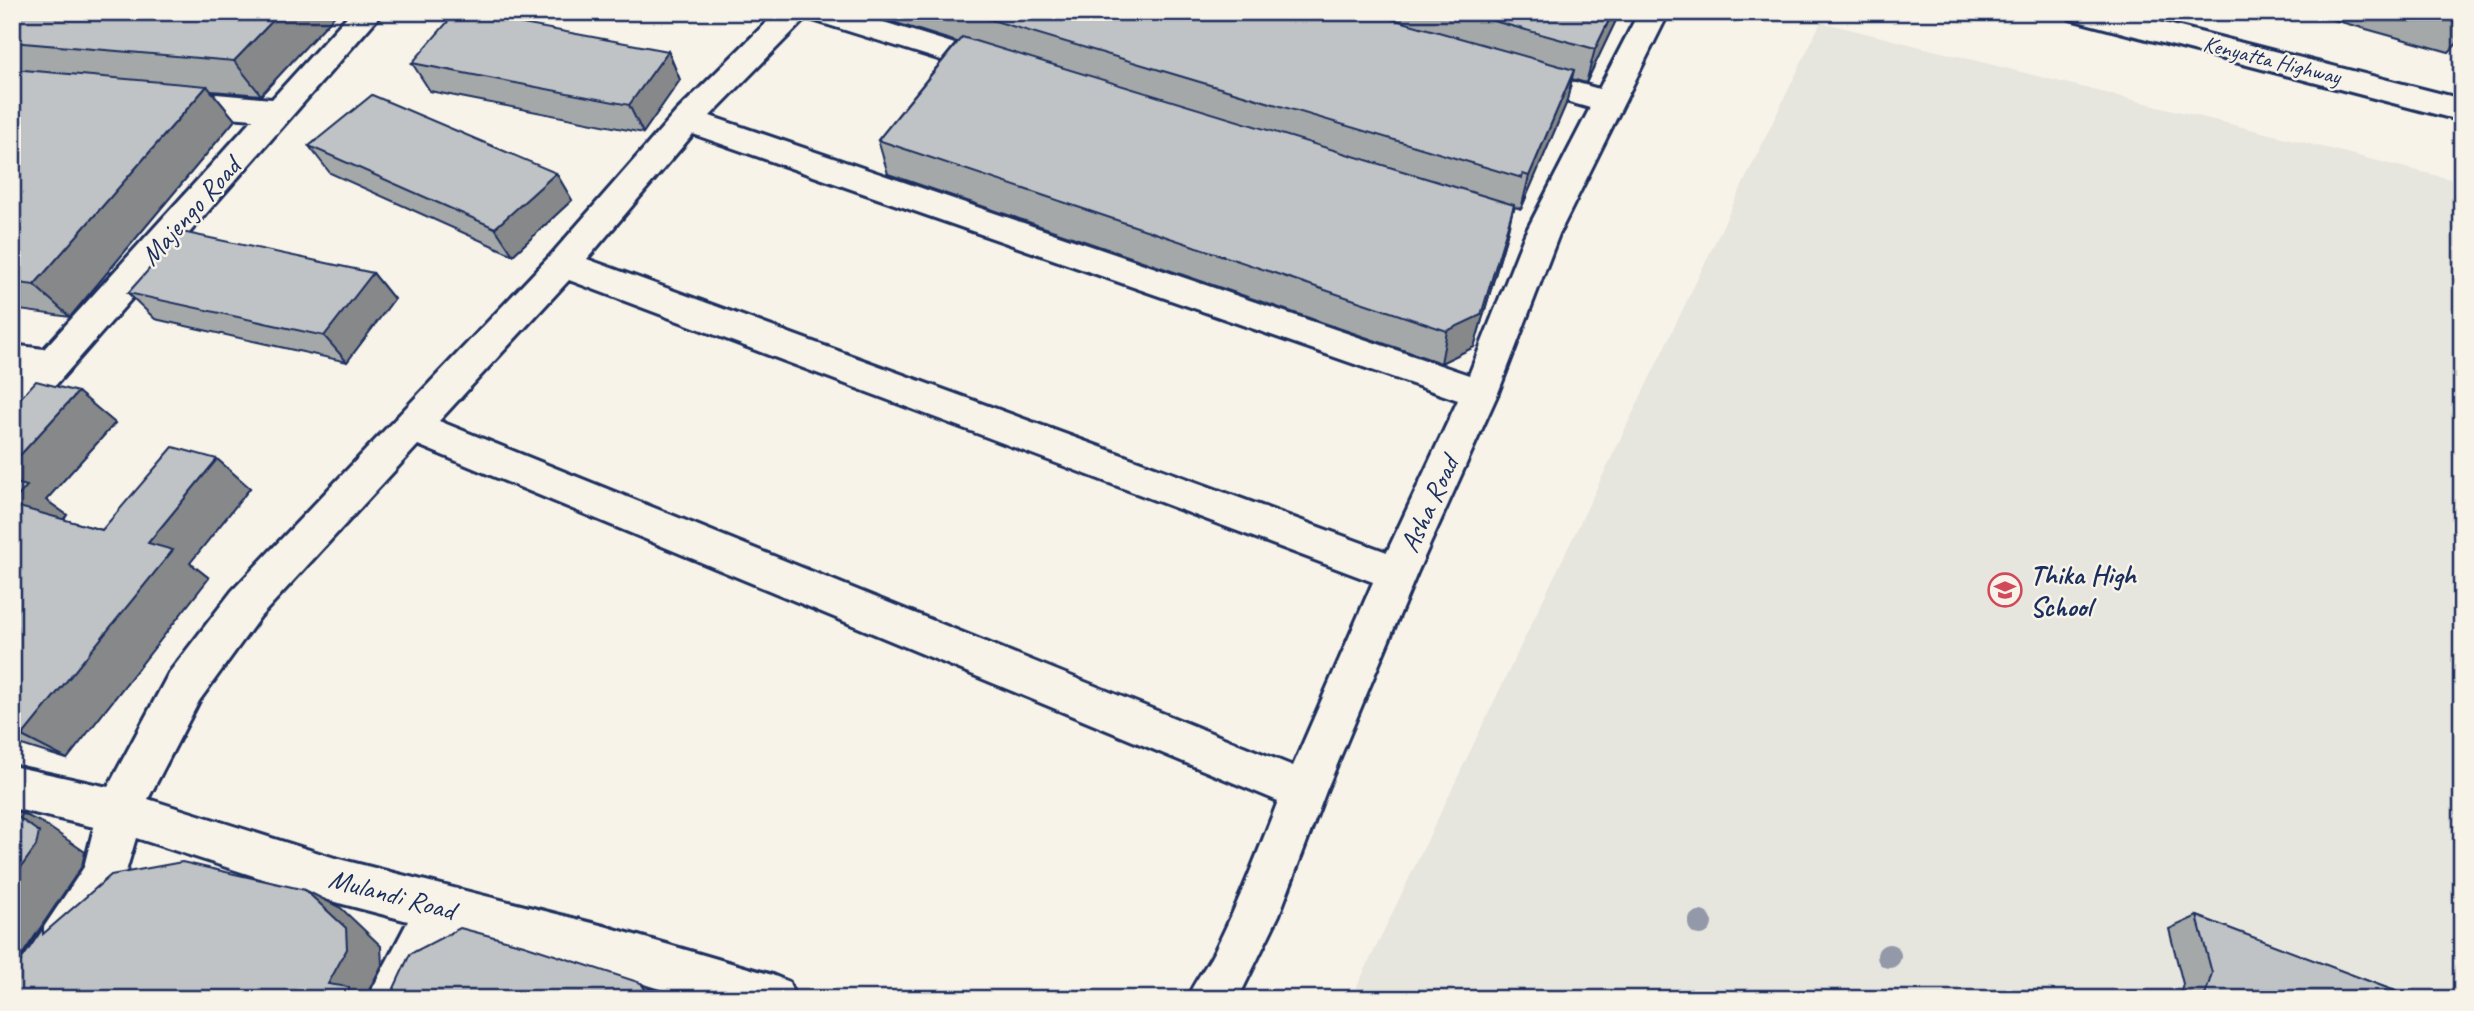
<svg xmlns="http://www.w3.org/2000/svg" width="2474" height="1011" font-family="Caveat,sans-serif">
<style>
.built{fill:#e6e5de}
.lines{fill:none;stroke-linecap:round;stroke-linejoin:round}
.minor-casing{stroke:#1b2f5e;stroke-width:6}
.minor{fill:#f7f3e8;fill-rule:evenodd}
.tree{fill:#9399a9}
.wall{fill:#a5a8a9;stroke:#1b2f5e;stroke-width:2}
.shaded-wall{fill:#86888a;stroke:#1b2f5e;stroke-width:2}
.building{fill:#c0c3c5;stroke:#1b2f5e;stroke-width:2}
.labels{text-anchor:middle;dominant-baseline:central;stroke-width:5;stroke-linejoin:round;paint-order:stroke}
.far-street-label{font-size:23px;fill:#1b2f5e;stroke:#f7f3e8}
.street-label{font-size:28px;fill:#1b2f5e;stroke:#f7f3e8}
.poi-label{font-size:28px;font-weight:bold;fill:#1b2f5e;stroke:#f7f3e8;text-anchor:start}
</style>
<rect width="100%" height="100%" fill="#f7f3e8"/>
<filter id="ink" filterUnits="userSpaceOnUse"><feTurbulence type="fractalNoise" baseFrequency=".0143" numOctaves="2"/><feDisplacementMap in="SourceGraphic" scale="14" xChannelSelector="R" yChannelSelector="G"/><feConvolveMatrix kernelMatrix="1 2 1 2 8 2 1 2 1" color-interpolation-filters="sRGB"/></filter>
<g filter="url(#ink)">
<!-- built -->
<path class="built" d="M 1821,22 L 2462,182 L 2462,999 L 1351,999 Z"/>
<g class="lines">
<defs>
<path id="minor" d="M 351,12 L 383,12 L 25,420 L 12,424 L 12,384 L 21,375 L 12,373 L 12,345 L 44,349 L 253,119 L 171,112 L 160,109 L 155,101 L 160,93 L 171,90 L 272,99 Z
M 777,12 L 851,12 L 1010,61 L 1014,68 L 1010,75 L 999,78 L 806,18 L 710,116 L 1469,375 L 1525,234 L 1590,108 L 1506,84 L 1502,77 L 1506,70 L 1517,66 L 1599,89 L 1639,12 L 1669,12 L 1559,234 L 1498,393 L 1417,573 L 1326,791 L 1279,915 L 1238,999 L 1187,999 C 1194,981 1206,968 1214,952 C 1239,903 1258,852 1278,801 L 418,445 L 260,617 L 199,701 L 148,799 L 335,858 L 604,926 L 772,975 L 789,982 L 795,999 L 693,999 L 604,972 L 452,933 L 416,999 L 367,999 L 408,921 L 335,902 L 136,838 L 119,895 L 52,999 L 12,999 L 12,975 L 84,867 L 94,827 L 12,808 L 12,766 L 108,787 L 169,673 L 232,591 L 551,255 L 676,112 ZM 693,134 L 1458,400 L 1387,552 L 587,259 ZM 569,280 L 1373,582 L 1293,766 L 439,421 Z
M 2066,12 L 2121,12 L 2462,99 L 2462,121 L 2070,19 Z"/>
</defs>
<!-- minor casing -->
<use href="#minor" class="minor-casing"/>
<!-- minor -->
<use href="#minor" class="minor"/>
</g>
<!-- trees -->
<g class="tree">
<circle cx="1700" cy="923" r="12"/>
<circle cx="1889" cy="956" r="12"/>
</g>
<!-- wall -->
<path class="wall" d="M 12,12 L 338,12 L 261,95 L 211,91 L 235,120 L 70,317 L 12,309 Z
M 861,12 L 1620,12 L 1586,83 L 1572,79 L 1566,104 L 1521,209 L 1515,207 L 1514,210 L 1512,210 L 1506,238 L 1474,347 L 1441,363 L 888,174 L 878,140 L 957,42 Z
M 2305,12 L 2462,12 L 2462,38 L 2449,52 Z
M 668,51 L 680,80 L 643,133 L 430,91 L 412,63 Z
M 309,146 L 556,173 L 572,200 L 513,255 L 330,173 Z
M 373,273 L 394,299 L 347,362 L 155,319 L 128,293 Z
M 78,392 L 115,423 L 46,500 L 67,515 L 64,520 L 102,530 L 217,459 L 250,488 L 190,563 L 209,578 L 67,759 L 12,742 L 12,407 Z
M 2197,916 L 2416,999 L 2179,999 L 2183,984 L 2169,929 Z"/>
<!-- shaded-wall -->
<path class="shaded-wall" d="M 281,12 L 338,12 L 261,95 L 234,61 Z
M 1613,12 L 1620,12 L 1586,83 L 1595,49 Z
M 668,51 L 680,80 L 643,133 L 629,105 Z
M 1574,70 L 1566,104 L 1521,209 L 1529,176 Z
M 207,86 L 235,120 L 70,317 L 34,285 Z
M 556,173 L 572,200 L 513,255 L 495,228 Z
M 1514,205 L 1506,238 L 1474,347 L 1441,363 L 1447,331 Z
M 373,273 L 394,299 L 347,362 L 324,336 Z
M 78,392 L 115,423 L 46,500 L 67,515 L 52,533 L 12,506 L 12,464 Z
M 217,459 L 250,488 L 190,563 L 209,578 L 67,759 L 22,736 L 148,543 Z
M 12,809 L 43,823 L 85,852 L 82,866 L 12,970 Z
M 305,890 L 341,908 L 381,946 L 382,965 L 367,994 L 378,999 L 349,999 L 328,984 Z
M 641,983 L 665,999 L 651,999 Z"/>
<!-- building -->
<path class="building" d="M 12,12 L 281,12 L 234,61 L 12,42 Z
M 456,12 L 459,12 L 668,51 L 629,105 L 412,63 Z
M 965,12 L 1367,12 L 1574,70 L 1529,176 L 1523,174 L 1522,178 Z
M 1461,12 L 1613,12 L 1595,49 Z
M 2420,12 L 2462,12 L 2462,24 Z
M 962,37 L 1514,205 L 1481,315 L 1447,331 L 878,140 Z
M 12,69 L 207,86 L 34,285 L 12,282 Z
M 372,95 L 556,173 L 495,228 L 309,146 Z
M 182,232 L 373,273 L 324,336 L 128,293 Z
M 36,381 L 78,392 L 12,464 L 12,407 Z
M 173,447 L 217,459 L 148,543 L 173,550 L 22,736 L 12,733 L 12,505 L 102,530 Z
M 12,482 L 27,486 L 12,503 Z
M 12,813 L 39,832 L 36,846 L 12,880 Z
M 182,862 L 305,890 L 346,928 L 347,949 L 328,984 L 349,987 L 349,999 L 12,999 L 12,974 L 43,928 L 43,934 L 111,875 Z
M 2197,916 L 2416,999 L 2204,999 L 2212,973 Z
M 460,928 L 524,945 L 641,983 L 651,999 L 389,999 L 410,954 Z"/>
</g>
<!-- icons -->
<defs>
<symbol id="school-ring" viewBox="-11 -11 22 22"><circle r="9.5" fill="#f7f3e8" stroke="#d1495b" stroke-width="1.5"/><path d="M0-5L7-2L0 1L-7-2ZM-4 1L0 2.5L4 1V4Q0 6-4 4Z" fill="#d1495b"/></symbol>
</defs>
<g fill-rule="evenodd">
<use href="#school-ring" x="1986" y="571" width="38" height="38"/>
</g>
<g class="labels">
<!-- far-street labels -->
<g class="far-street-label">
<text transform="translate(2272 60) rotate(14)">Kenyatta Highway</text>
</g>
<!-- street labels -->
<g class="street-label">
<text transform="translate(190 211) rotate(-48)">Majengo Road</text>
<text transform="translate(1429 504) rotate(-65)">Asha Road</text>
<text transform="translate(392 894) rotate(15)">Mulandi Road</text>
</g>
<!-- poi labels -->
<g class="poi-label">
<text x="2030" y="574">Thika High<tspan x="2030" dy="32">School</tspan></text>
</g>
</g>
<!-- margin -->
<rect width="2474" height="1011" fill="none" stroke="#f7f3e8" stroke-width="42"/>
<rect x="21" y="21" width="2432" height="969" fill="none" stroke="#1b2f5e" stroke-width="2.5" filter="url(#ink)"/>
</svg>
